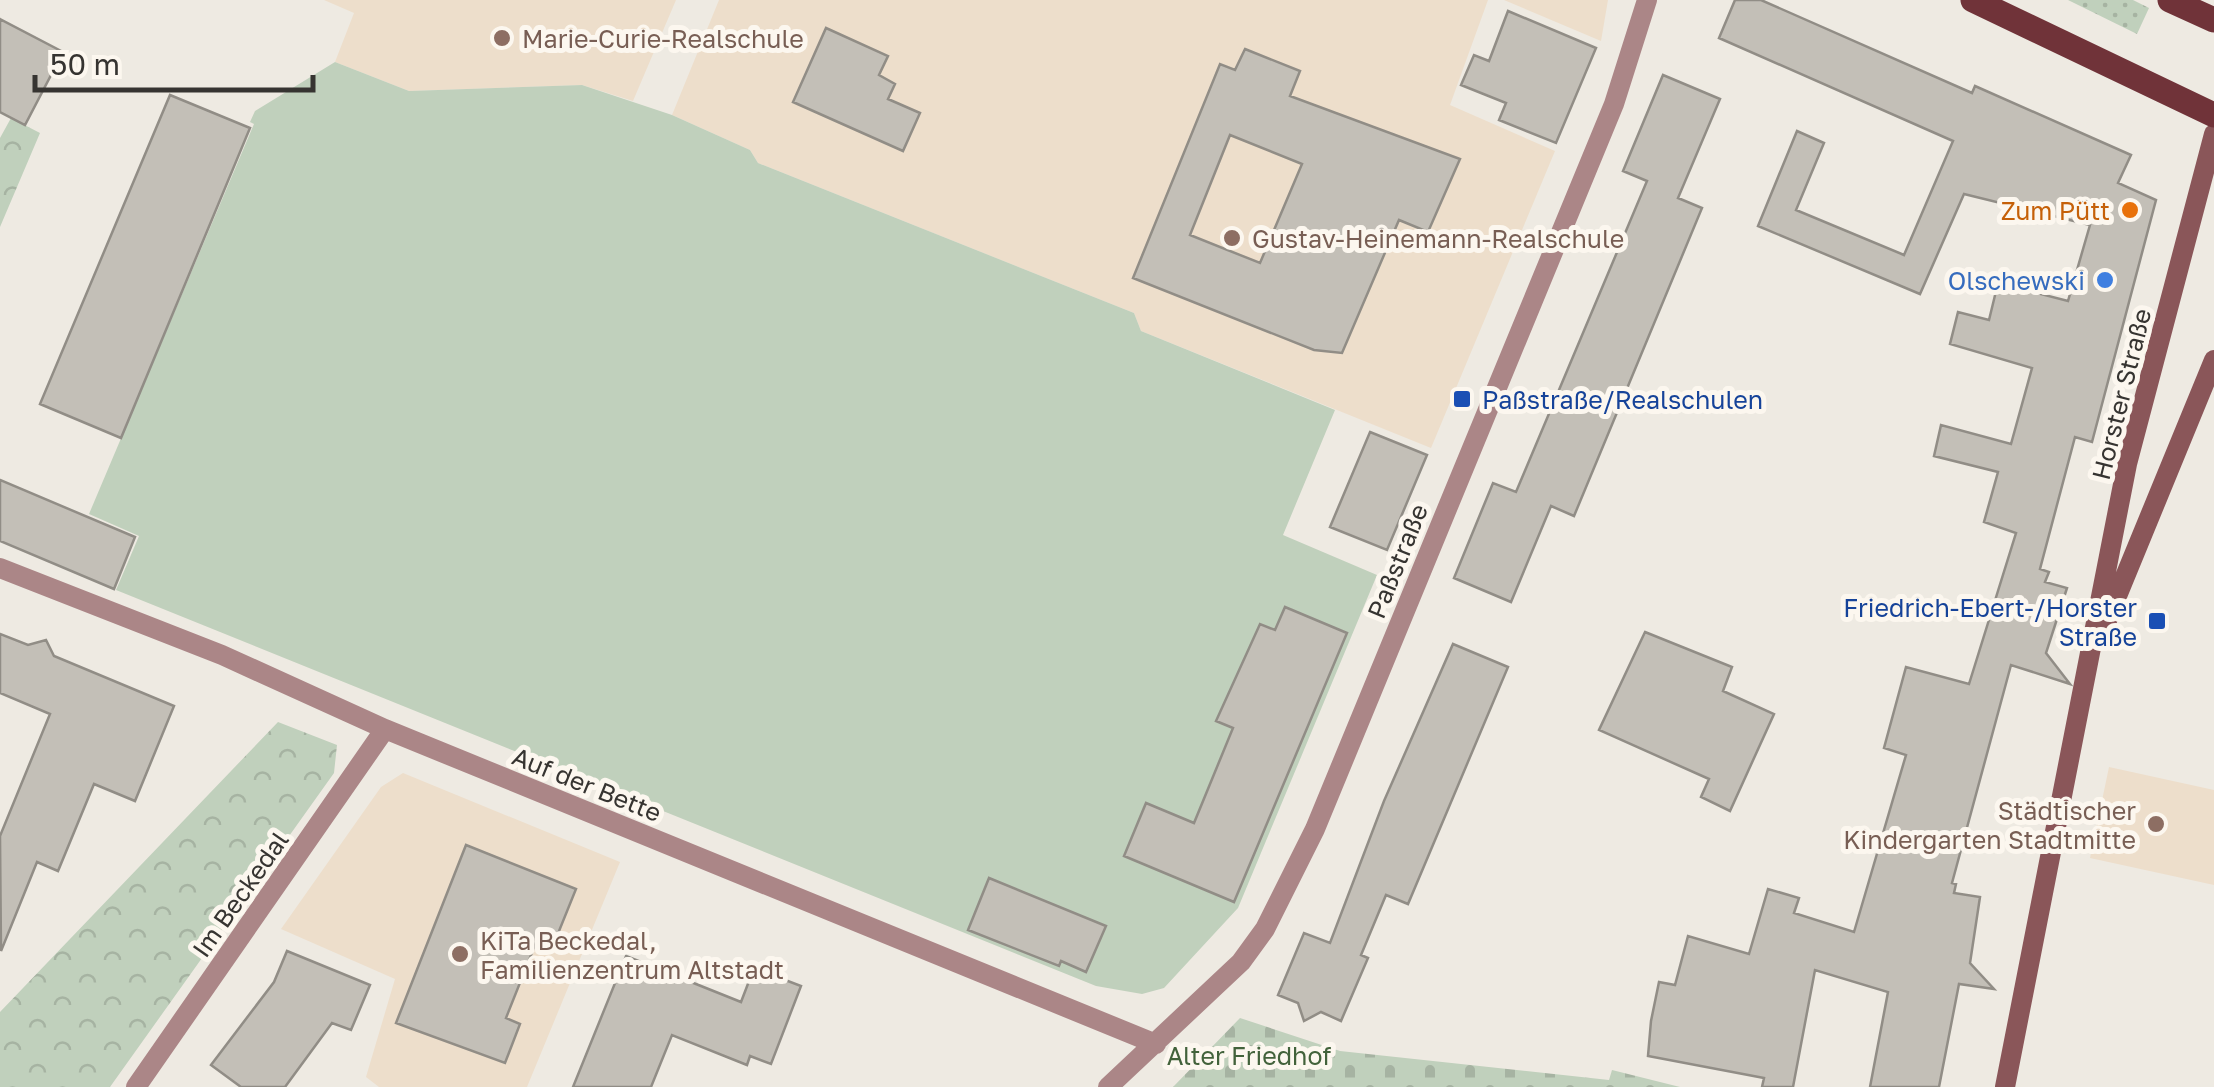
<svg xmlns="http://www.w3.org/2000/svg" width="2214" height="1087" font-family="'Golos Text',sans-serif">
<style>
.education{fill:#eddecb}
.grass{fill:url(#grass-dots)}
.cemetery{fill:url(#cemetery-stones)}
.park{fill:url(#park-crowns)}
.garden{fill:#c0d0bc}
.building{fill:#c3bfb7;stroke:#918d86;stroke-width:2.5;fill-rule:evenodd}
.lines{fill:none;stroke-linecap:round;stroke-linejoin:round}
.minor{stroke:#ab8687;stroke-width:20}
.secondary{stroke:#8a5659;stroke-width:20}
.primary{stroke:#703339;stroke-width:25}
.education-dot{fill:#8d6e63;stroke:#fcf7ef;stroke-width:4}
.food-dot{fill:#e8710a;stroke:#fcf7ef;stroke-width:4}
.shop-dot{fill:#3f7fe0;stroke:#fcf7ef;stroke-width:4}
.transit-dot{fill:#1a4fb4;stroke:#fcf7ef;stroke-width:4}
.labels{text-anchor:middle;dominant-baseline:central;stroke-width:10;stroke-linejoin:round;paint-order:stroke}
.education-label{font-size:25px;fill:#785e54;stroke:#fcf7ef;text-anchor:start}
.food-label{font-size:25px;fill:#c56008;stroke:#fcf7ef;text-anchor:end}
.shop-label{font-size:25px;fill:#366cbe;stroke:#fcf7ef;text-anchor:end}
.street-label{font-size:25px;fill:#363431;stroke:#fcf7ef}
.transit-label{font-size:25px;fill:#164399;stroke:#fcf7ef;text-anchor:start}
.park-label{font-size:25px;fill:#42623b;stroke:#fcf7ef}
</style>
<defs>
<pattern id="grass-dots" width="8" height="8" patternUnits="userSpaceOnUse" patternTransform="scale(2.5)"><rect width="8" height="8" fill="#c0d0bc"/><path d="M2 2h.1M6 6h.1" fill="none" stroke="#a6b3a2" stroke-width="1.8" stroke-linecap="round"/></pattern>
<pattern id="cemetery-stones" width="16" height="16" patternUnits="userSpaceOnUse" patternTransform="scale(2.5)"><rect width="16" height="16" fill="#c0d0bc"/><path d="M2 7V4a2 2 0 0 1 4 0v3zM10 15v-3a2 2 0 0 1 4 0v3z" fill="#a6b3a2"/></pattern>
<pattern id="park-crowns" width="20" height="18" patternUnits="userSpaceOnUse" patternTransform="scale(2.5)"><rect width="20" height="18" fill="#c0d0bc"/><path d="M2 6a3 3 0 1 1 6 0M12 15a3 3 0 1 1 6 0" fill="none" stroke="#a6b3a2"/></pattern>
</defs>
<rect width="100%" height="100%" fill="#eeeae2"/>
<!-- education -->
<path class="education" d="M 324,0 L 676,0 L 633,101 L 582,85 L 409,91 L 335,62 L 354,13 Z
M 719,0 L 1488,0 L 1450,105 L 1555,151 L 1431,448 L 1141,331 L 1134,313 L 758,163 L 750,150 L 672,115 Z
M 1504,0 L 1608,0 L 1601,41 Z
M 2109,767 L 2214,790 L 2214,885 L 2090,858 Z
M 403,773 L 620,862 L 527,1087 L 379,1087 L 366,1077 L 395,979 L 281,929 L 381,787 Z"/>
<!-- grass -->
<path class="grass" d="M 2068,0 L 2133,0 L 2149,8 L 2137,34 Z"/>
<!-- cemetery -->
<path class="cemetery" d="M 1240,1018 L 1340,1051 L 1609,1080 L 1612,1070 L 1680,1087 L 1173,1087 Z"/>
<!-- park -->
<path class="park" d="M 11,118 L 40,133 L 0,227 L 0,138 Z
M 278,722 L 337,745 L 334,773 L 110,1087 L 0,1087 L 0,1012 Z"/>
<!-- garden -->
<path class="garden" d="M 335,62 L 409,91 L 582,85 L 672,115 L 750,150 L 758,163 L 1134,313 L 1141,331 L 1335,410 L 1283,535 L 1377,575 L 1238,908 L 1164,988 L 1142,994 L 1096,986 L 116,590 L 139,536 L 89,514 L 254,124 L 250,122 L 255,111 Z"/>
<!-- building -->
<path class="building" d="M 1735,0 L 1761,0 L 1972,93 L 1975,86 L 2131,155 L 2118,183 L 2156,200 L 2092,442 L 2075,437 L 2040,569 L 2049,572 L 2045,582 L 2067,588 L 2046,653 L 2070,684 L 2011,665 L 1952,883 L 1956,884 L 1954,893 L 1980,897 L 1970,963 L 1994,989 L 1959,984 L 1939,1087 L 1870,1087 L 1888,992 L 1815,970 L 1793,1087 L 1762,1087 L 1764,1078 L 1648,1056 L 1651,1021 L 1659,982 L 1675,985 L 1688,936 L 1749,954 L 1768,889 L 1799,898 L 1794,913 L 1854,932 L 1906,755 L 1884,748 L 1906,667 L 1969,684 L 2016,533 L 1984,522 L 1998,472 L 1934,456 L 1941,425 L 2011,444 L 2032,368 L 1950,344 L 1958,312 L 1989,320 L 1998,283 L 2068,301 L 2090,225 L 1964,194 L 1920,294 L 1758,226 L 1797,131 L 1824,143 L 1796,210 L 1904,255 L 1953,141 L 1719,38 Z
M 1508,11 L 1596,48 L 1556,143 L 1499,120 L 1506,103 L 1461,85 L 1474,55 L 1489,61 Z
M 0,19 L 63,52 L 25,125 L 0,112 Z
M 826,28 L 888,56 L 879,75 L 895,84 L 888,99 L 920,113 L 903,151 L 793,102 Z
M 1245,49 L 1300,71 L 1290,96 L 1460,159 L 1428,232 L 1399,220 L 1342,353 L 1314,350 L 1133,278 L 1220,64 L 1235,70 ZM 1230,135 L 1302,164 L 1260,263 L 1190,235 Z
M 1663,75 L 1720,99 L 1678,198 L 1702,208 L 1574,516 L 1551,506 L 1511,602 L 1454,578 L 1493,483 L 1516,492 L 1647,181 L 1623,171 Z
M 170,95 L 250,128 L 121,438 L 40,404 Z
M 1370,432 L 1427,455 L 1387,550 L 1330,527 Z
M 0,480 L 135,537 L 114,589 L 0,541 Z
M 1285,607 L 1347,633 L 1234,902 L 1124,856 L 1146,803 L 1194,823 L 1233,728 L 1216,721 L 1260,624 L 1275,630 Z
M 1645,632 L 1732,667 L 1723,691 L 1774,714 L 1730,811 L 1701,797 L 1709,779 L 1599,730 Z
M 0,634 L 28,645 L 46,640 L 54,656 L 174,706 L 135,801 L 94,784 L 58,871 L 37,862 L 1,951 L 0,836 L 50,714 L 0,693 Z
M 1453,644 L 1508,667 L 1408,904 L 1386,895 L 1361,955 L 1368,958 L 1341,1021 L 1321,1012 L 1304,1021 L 1298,1003 L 1278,995 L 1304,933 L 1330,943 L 1384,801 Z
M 466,845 L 576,889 L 553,946 L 537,940 L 506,1018 L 520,1024 L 505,1063 L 396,1023 Z
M 989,878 L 1106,926 L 1086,972 L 1061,961 L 1059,966 L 968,930 Z
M 287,951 L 370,985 L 351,1030 L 332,1023 L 285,1087 L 241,1087 L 211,1065 L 274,982 Z
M 626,956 L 741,1002 L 754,968 L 801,986 L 771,1064 L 750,1056 L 747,1065 L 672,1035 L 651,1087 L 573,1087 Z"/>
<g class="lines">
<!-- minor -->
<path class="minor" d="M 0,568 L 222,655 L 385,729 L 1156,1044
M 136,1087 L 385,729
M 1108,1087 L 1241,962 L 1265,929 L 1315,829 L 1614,104 L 1647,0"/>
<!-- secondary -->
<path class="secondary" d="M 2101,635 L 2214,360
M 2005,1087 L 2127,464 L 2214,134"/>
<!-- primary -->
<path class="primary" d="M 1973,0 L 2214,115
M 2170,0 L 2214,20"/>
</g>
<!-- markers -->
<g class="education-dot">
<circle cx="502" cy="38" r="10"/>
<circle cx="1232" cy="238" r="10"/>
<circle cx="2156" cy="824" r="10"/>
<circle cx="460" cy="954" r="10"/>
</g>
<circle class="food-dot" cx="2130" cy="210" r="10"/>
<circle class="shop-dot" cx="2105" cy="280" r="10"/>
<g class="transit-dot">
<rect x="1452" y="389" width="20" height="20" rx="5"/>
<rect x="2147" y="611" width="20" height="20" rx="5"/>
</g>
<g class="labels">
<!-- education labels -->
<g class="education-label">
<text x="522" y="38">Marie-Curie-Realschule</text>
<text x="1252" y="238">Gustav-Heinemann-Realschule</text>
<text x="2136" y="810" text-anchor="end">Städtischer<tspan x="2136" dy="29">Kindergarten Stadtmitte</tspan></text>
<text x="480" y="940">KiTa Beckedal,<tspan x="480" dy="29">Familienzentrum Altstadt</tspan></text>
</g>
<!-- food labels -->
<g class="food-label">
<text x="2110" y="210">Zum Pütt</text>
</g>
<!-- shop labels -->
<g class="shop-label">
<text x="2085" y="280">Olschewski</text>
</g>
<!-- street labels -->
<g class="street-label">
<text transform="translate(2121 394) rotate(-76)">Horster Straße</text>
<text transform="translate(1397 561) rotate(-68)">Paßstraße</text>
<text transform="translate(587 784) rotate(22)">Auf der Bette</text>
<text transform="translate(240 894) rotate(-55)">Im Beckedal</text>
</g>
<!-- transit labels -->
<g class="transit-label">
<text x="1482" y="399">Paßstraße/Realschulen</text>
<text x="2137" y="607" text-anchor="end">Friedrich-Ebert-/Horster<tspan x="2137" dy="29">Straße</tspan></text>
</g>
<!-- park labels -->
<g class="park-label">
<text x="1249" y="1055">Alter Friedhof</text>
</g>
</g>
<!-- scale -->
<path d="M35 75v15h278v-15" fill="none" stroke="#363431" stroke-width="5"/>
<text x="50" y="75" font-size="30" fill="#363431" stroke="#fcf7ef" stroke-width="8" paint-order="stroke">50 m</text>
</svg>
